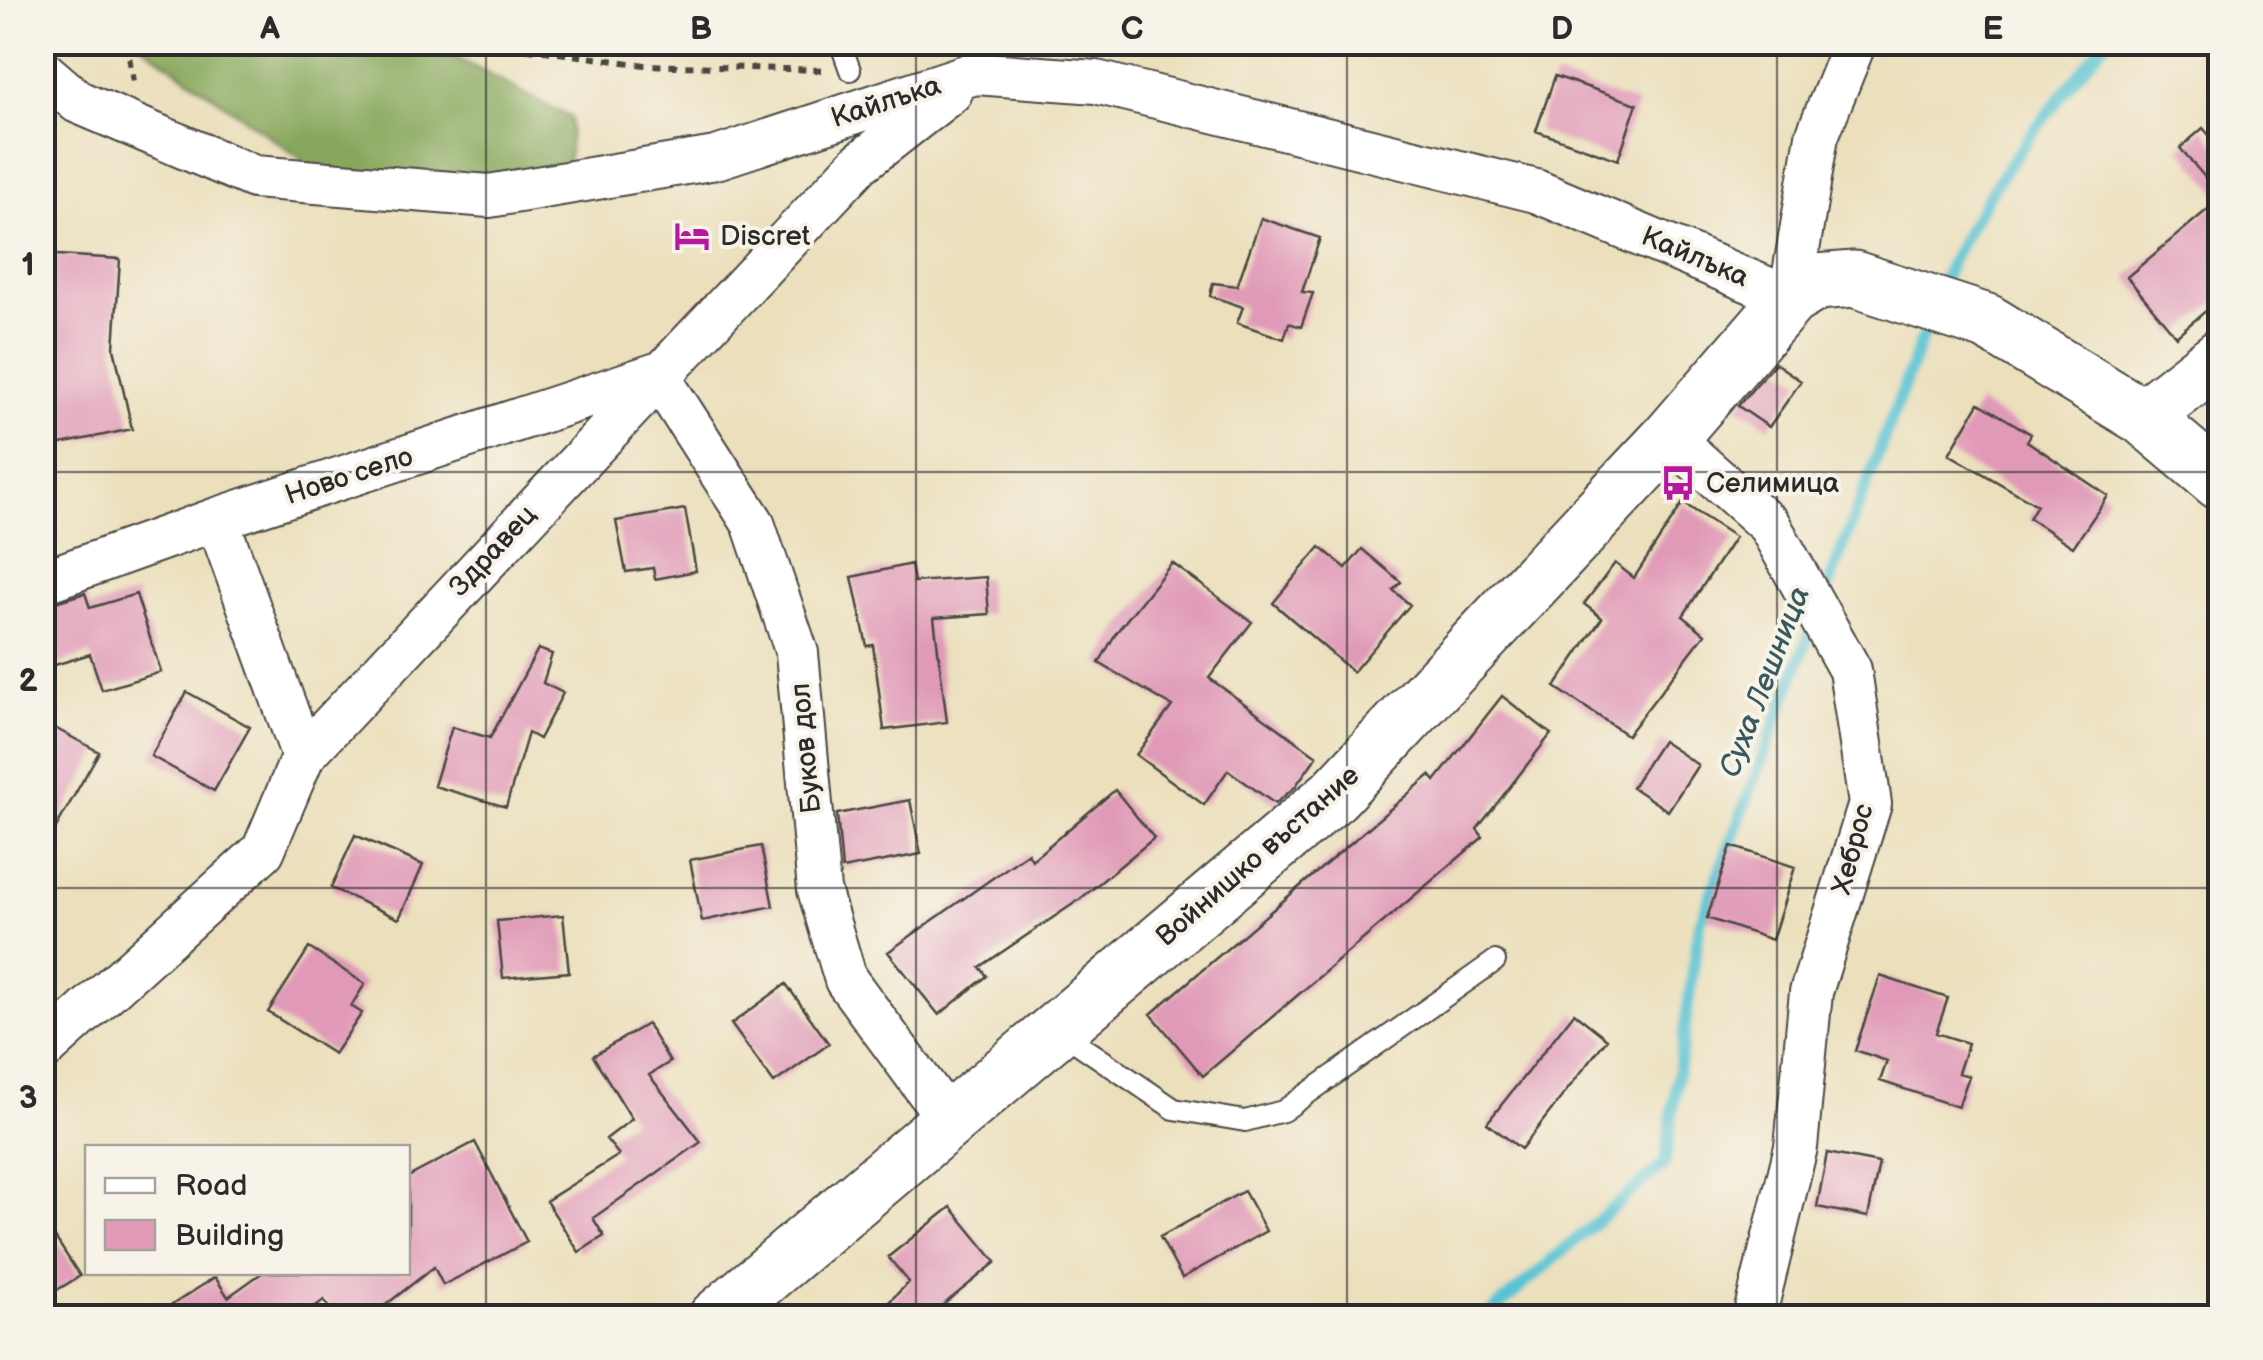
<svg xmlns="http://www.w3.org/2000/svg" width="2263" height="1360" font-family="'Balsamiq Sans',sans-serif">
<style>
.forest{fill:#87a75b;stroke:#596943;stroke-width:2.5}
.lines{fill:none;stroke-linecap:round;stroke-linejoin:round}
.stream{stroke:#58c3d3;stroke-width:12}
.building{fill:#e09ab7}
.lane-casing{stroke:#484641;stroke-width:24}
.street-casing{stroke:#484641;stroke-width:46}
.secondary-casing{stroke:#484641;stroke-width:59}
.path{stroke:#484641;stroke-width:6;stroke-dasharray:8 8;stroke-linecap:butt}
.lane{stroke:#fff;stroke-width:20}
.street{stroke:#fff;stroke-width:42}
.secondary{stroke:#fff;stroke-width:55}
.grid{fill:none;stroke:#2b2b2b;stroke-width:2.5;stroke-opacity:0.55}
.labels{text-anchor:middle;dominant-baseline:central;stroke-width:8;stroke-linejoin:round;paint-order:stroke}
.street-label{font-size:28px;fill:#2b2b2b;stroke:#f7f3e8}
.poi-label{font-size:28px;fill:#2b2b2b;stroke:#f7f3e8;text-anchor:start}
.water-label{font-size:30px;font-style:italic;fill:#38595d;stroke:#f7f3e8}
.neatline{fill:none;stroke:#2b2b2b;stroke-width:4}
.grid-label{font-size:32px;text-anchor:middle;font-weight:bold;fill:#2b2b2b}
</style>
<rect width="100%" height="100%" fill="#f7f3e8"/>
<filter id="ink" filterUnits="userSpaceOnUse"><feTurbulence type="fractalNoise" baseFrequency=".01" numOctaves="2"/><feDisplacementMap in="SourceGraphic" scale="20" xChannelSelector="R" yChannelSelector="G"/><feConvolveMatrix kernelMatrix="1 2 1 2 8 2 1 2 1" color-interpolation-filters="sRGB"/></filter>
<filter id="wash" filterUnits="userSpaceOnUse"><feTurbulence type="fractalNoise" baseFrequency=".0048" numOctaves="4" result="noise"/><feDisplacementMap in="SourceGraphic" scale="40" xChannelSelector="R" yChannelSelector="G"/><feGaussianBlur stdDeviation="2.25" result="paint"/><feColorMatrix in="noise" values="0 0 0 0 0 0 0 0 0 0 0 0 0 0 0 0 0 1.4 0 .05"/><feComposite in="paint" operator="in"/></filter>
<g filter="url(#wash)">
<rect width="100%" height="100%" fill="#ebdfbc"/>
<!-- forest -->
<path class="forest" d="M 139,43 L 429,43 L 571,118 L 567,182 L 336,184 Z"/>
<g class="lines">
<!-- stream -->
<path class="stream" d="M 1938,293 C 1973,201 2043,118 2105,42
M 1822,602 L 1930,317
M 1485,1318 L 1665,1163 L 1700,923 L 1813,625"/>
</g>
<g id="blocks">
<!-- building -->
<path class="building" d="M 1555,76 L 1637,104 L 1618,160 L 1536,131 Z
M 2203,128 L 2220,148 L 2220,195 L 2180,148 Z
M 2220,199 L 2220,299 L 2176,336 L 2127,277 Z
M 1261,218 L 1320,238 L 1302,292 L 1313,293 L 1301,327 L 1289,323 L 1284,339 L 1237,323 L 1243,307 L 1210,296 L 1213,283 L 1237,286 Z
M 42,254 L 120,259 L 114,348 L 132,429 L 42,448 Z
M 1775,363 L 1801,381 L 1769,427 L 1738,406 Z
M 1979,403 L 2031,434 L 2027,441 L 2108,496 L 2073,547 L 2029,518 L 2037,505 L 1949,454 Z
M 1683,503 L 1735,537 L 1683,616 L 1705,634 L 1627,735 L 1555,687 L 1602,618 L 1584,604 L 1615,563 L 1634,578 Z
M 685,509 L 696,571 L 655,579 L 653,568 L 626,572 L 616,521 Z
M 1320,547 L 1346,568 L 1362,549 L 1401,582 L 1393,590 L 1410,605 L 1353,672 L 1273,603 Z
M 1172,563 L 1252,622 L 1209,678 L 1317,756 L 1295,787 L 1275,804 L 1228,770 L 1204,805 L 1136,755 L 1172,706 L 1099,663 L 1116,633 Z
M 911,564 L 914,582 L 986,577 L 989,614 L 934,618 L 947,722 L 884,730 L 873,645 L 867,646 L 852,577 Z
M 85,593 L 90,608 L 136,594 L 161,672 L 102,690 L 90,654 L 42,669 L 42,606 Z
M 538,649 L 552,654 L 543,683 L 563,693 L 539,739 L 528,733 L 506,807 L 434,786 L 452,727 L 490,738 Z
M 187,692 L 250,727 L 214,791 L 151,756 Z
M 1502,696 L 1551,734 L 1477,829 L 1483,837 L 1203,1076 L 1151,1014 L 1430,775 L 1435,781 Z
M 42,721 L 99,752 L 42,852 Z
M 1662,741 L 1698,765 L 1668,811 L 1632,787 Z
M 1115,790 L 1154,838 L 1079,900 L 980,967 L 987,976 L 939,1015 L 888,952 L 1028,853 L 1032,860 Z
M 910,800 L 921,854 L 842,869 L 837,814 Z
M 355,835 L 423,865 L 399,919 L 331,888 Z
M 761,846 L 773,906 L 702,921 L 690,860 Z
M 1731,846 L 1795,867 L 1772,940 L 1707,918 Z
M 563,915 L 569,972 L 503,978 L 497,921 Z
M 309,948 L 365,984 L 351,1006 L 362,1013 L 334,1054 L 268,1012 Z
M 1880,976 L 1948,998 L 1936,1033 L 1968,1043 L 1958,1073 L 1969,1076 L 1958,1107 L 1880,1081 L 1887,1061 L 1855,1050 Z
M 786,984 L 829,1044 L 774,1083 L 731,1024 Z
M 1574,1013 L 1607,1039 L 1521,1149 L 1487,1123 Z
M 647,1024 L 670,1062 L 649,1075 L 701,1142 L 593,1218 L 604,1236 L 579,1252 L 546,1201 L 619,1155 L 606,1139 L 632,1119 L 593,1056 Z
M 475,1142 L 527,1242 L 443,1285 L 434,1267 L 369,1318 L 337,1318 L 324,1300 L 299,1318 L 152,1318 L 215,1277 L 228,1297 L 263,1272 L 408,1272 L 408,1177 Z
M 1827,1153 L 1879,1163 L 1868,1217 L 1817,1207 Z
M 1244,1191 L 1266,1231 L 1182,1278 L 1160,1237 Z
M 951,1207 L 996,1262 L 927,1318 L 873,1318 L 909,1282 L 888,1257 Z
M 42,1217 L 80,1276 L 42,1299 Z"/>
</g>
</g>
<g filter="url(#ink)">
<use href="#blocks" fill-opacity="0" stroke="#484641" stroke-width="2.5"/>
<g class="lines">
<defs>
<path id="lane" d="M 840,42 L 850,70
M 1061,1032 L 1174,1109 L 1245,1121 L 1283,1111 L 1495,961"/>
<path id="street" d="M 42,71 L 78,102 L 254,177 L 489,196 L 716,158 L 975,73 L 1096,82 L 1536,191 L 1790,298 L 1817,136 L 1855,42
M 1670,437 L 1769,525 L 1850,670 L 1870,804 L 1811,992 L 1796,1147 L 1754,1318
M 217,519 L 303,756
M 42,582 L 217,519 L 657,374 L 753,523 L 797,653 L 819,890 L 846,980 L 949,1120
M 42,1051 L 263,851 L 303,756 L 860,163 L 951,92"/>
<path id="secondary" d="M 2143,417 L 2220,357
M 716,1318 L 1334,795 L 1670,437 L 1790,298 L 1817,282 L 1854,279 L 1987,322 L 2143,417 L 2220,482"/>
</defs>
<!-- lane casing -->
<use href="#lane" class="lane-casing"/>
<!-- street casing -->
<use href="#street" class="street-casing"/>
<!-- secondary casing -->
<use href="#secondary" class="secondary-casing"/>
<!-- path -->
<path class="path" d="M 127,42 L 133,82
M 479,42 L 645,65 L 821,70"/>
<!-- lane -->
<use href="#lane" class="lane"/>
<!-- street -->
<use href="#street" class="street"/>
<!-- secondary -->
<use href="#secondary" class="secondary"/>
</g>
</g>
<!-- grid -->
<path class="grid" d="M 486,42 L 486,1318M 916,42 L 916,1318M 1347,42 L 1347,1318M 1777,42 L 1777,1318M 42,472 L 2220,472M 42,888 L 2220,888"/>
<!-- icons -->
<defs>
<symbol id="hotel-bare" viewBox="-9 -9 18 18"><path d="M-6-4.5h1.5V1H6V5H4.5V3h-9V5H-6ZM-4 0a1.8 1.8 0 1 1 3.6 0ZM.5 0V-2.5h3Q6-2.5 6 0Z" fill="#b5179e" stroke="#f7f3e8" stroke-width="2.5" paint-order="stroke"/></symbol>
<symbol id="bus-bare" viewBox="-9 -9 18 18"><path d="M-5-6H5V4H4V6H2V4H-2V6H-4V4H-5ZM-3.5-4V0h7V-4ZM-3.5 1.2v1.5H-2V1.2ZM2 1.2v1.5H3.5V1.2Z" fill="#b5179e" stroke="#f7f3e8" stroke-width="2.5" paint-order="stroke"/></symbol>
</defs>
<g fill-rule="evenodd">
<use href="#hotel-bare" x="667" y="211" width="50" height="50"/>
<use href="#bus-bare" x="1653" y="458" width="50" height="50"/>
</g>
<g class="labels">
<!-- street labels -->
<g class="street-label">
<text transform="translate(886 102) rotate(-18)">Кайлъка</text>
<text transform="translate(1695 257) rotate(23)">Кайлъка</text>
<text transform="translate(349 476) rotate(-18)">Ново село</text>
<text transform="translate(493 551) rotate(-47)">Здравец</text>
<text transform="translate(806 748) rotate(-95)">Буков дол</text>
<text transform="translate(1853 849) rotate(-75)">Хеброс</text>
<text transform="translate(1258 856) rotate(-41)">Войнишко въстание</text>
</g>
<!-- poi labels -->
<g class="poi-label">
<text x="720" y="236">Discret</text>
<text x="1706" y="483">Селимица</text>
</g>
<!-- water labels -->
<g class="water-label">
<text transform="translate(1765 682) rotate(-69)">Суха Лешница</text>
</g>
</g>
<!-- margin -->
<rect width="2263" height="1360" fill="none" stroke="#f7f3e8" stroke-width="110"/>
<!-- legend -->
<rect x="85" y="1145" width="325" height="130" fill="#f7f3e8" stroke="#a5a39c" stroke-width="2.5"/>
<rect x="105" y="1178" width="50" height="15" fill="#ffffff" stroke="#a5a39c" stroke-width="2.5"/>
<text x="175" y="1195" font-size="30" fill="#2b2b2b">Road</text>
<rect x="105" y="1220" width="50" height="30" fill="#e09ab7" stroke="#a5a39c" stroke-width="2.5"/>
<text x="175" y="1245" font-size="30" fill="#2b2b2b">Building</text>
<rect x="55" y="55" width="2153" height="1250" class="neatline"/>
<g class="grid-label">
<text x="270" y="39">A</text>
<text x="701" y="39">B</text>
<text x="1132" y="39">C</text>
<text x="1562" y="39">D</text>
<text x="1993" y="39">E</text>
<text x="28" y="275">1</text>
<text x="28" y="691">2</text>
<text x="28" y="1108">3</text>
</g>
</svg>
